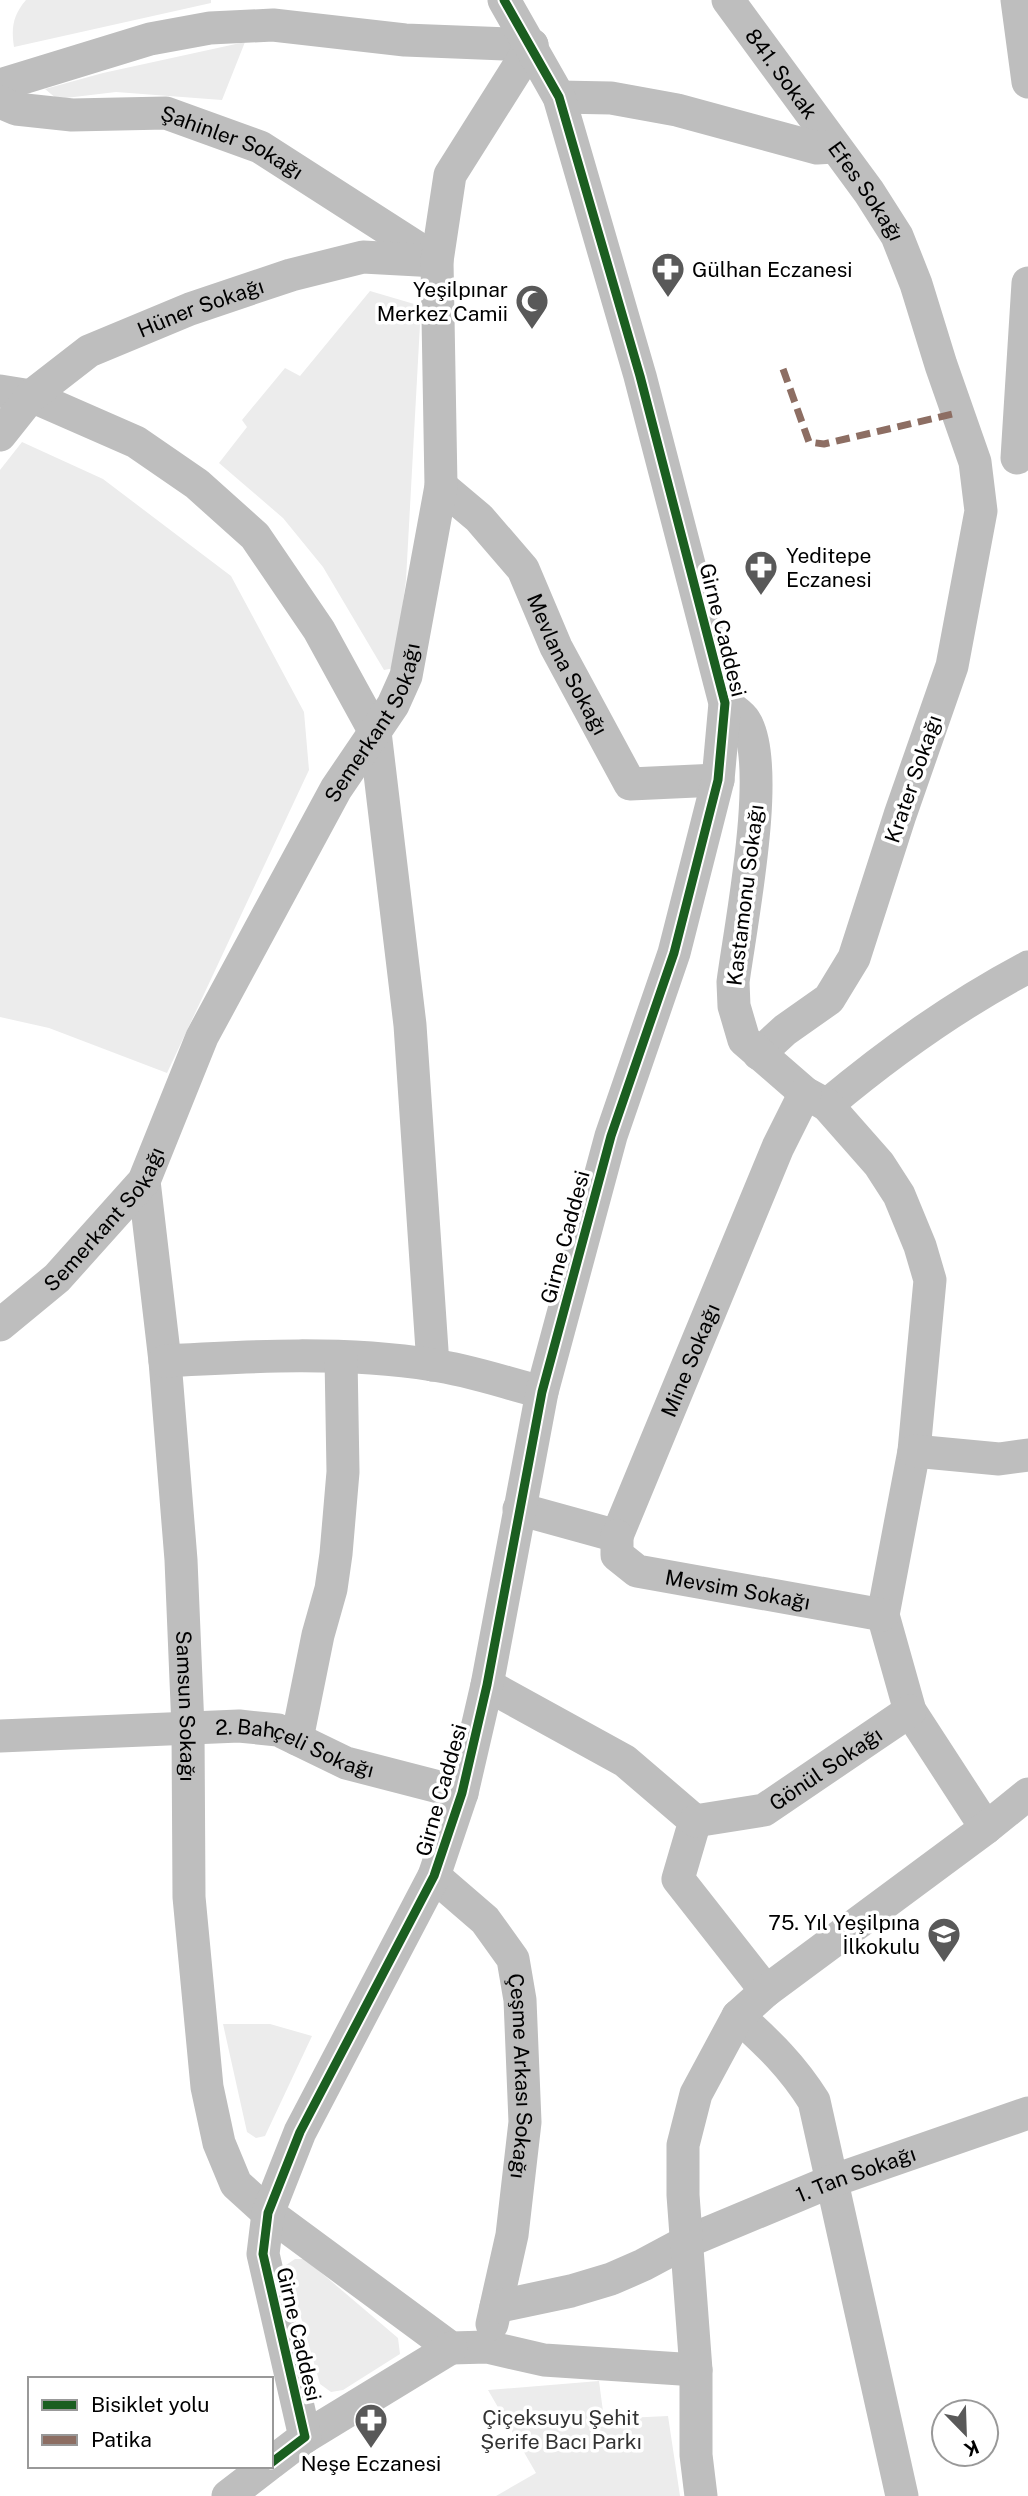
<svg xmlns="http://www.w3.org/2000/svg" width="1028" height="2496" font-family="'Public Sans',sans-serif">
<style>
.green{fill:#ececec}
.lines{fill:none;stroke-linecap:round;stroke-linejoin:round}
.minor{stroke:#bebebe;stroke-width:33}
.quiet{stroke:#8d6e63;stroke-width:7;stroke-dasharray:14 7;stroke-linecap:butt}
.cycleway-casing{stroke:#fff;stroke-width:13}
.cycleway{stroke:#1b5e20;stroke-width:9}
.labels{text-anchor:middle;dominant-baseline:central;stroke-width:7;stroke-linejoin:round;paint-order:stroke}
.street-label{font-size:21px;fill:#000;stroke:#fff}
.poi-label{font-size:21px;fill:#000;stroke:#fff;text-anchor:start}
.park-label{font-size:21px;fill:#333;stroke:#fff}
</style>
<rect width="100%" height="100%" fill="#fff"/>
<!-- green -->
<path class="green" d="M 26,0 L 211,0 L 211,3 L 14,47 C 11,28 13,15 26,0 Z
M 245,42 L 222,100 L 116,92 L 57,99 L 45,89 L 103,73 Z
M 370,291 L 421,306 L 406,580 L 394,668 L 384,670 L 323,567 L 283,518 L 219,463 L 247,427 L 242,420 L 285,368 L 300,376 Z
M 22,442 L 103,479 L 231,576 L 304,712 L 309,770 L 167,1073 L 49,1028 L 0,1017 L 0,470 Z
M 223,2024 L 270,2024 L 312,2036 L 265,2136 L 256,2138 L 247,2132 Z
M 295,2259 L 305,2259 L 398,2338 L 400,2354 L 343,2390 L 331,2392 L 320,2384 L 286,2265 Z
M 599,2381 L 604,2419 L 668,2416 L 680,2496 L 496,2496 L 536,2473 L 488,2390 Z"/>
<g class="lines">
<!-- minor -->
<g class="minor">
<path id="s1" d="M 728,0 L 869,192 L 897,236 L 916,284 L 941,365 L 975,462 L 981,511 L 952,666 L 900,815 L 854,958 L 829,999 L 785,1030 L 759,1054"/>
<path d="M 1017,0 L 1028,82"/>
<path d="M 0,85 L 150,39 L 210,28 L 273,25 L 405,40 L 532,45"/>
<path d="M 559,97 L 611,98 L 677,110 L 817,148 L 834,147"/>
<path id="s2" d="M 0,102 L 16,109 L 72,115 L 166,113 L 260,147 L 436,260"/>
<path d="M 0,391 L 31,396 L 136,442 L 197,484 L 255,536 L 319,630 L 375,732 L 410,1025 L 433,1365"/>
<path id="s3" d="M 0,435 L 31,396 L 89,351 L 190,309 L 291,275 L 363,257 L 437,261"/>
<path d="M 1017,458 L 1028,283"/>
<path id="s4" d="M 441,486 L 479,518 L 523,569 L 556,647 L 630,784 L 718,780"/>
<path d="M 725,703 C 731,709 741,714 745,721 C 773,764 740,928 733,982 L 734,1006 L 744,1040 L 805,1093 L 827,1105 C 889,1053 956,1005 1028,967"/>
<path d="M 827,1105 L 879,1164 L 899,1195 L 920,1246 L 930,1280 L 914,1451 L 883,1615 L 910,1711 L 986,1828"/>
<path id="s5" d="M 144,1181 L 165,1361 L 181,1560 L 188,1728 L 189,1897 L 207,2087 L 219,2143 L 236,2184 L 268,2213 L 451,2348 L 487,2347 L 544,2360 L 696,2370"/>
<path id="s6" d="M 0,1325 L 57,1278 L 144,1181 L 202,1037 L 336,789 L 393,705 L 406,676 L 441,486 L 437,261 L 450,175 L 532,45"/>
<path d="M 165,1361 C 254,1356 344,1351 433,1365 C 469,1370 506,1383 542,1392"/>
<path d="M 914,1451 L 999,1459 L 1028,1455"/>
<path id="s7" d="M 519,1509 L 617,1536 L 778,1147 L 805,1093"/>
<path id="s8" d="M 617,1536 L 617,1555 L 637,1571 L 883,1615"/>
<path d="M 487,1685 L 625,1761 L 695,1821 L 678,1879 L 766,1991"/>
<path id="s9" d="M 0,1736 L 239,1726 L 278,1730 L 346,1763 L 462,1793"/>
<path d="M 297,1739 L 318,1635 L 331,1589 L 336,1554 L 343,1472 L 341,1357"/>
<path id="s10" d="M 695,1821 L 764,1810 L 910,1711"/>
<path id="s11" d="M 434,1876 L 485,1920 L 513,1959 L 520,2000 L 525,2122 L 512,2235 L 492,2324"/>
<path d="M 738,2016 C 769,2044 792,2066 814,2101 L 902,2496"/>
<path id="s12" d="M 496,2307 L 571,2291 L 611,2279 L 643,2265 L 686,2242 L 832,2181 L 1028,2113"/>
<path d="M 305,2437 L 451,2348"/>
<path d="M 271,2463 L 305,2437 L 263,2254 L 268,2213 L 300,2132 L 434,1876 L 462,1793 L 487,1685 L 542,1392 L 611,1136 L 674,953 L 718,780 L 725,703 L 640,376 L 559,97 L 504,0"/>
<path d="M 228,2496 L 267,2466"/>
<path d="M 701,2496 L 696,2455 L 696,2370 L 683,2195 L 683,2145 L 696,2094 L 738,2016 L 766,1991 L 986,1828 L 1028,1794"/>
</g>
<!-- quiet -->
<path class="quiet" d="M 783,369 L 809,442 L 824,444 L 957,413"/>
<defs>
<path id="cycleway" d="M 271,2463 L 305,2437 L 263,2254 L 268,2213 L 300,2132 L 434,1876 L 462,1793 L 487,1685 L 542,1392 L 611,1136 L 674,953 L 718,780 L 725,703 L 640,376 L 559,97 L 504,0"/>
</defs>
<!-- cycleway casing -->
<use href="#cycleway" class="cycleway-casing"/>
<!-- cycleway -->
<use href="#cycleway" class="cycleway"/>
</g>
<!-- icons -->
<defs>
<symbol id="pharmacy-pin" viewBox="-11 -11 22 30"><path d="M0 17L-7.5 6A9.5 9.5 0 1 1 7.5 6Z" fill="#595959" stroke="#fff"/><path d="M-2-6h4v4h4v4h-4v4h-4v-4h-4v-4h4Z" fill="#fff"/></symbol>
<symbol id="mosque-pin" viewBox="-11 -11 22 30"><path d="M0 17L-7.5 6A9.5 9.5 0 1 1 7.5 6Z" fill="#595959" stroke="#fff"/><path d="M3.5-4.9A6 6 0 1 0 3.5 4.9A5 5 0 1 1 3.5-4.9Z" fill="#fff"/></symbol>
<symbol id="school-pin" viewBox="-11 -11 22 30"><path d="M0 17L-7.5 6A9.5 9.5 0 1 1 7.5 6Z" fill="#595959" stroke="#fff"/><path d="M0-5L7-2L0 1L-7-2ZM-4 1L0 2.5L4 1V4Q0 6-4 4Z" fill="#fff"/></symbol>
</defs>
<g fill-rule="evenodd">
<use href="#pharmacy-pin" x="649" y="250" width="38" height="52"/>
<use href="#mosque-pin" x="513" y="282" width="38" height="52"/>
<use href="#pharmacy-pin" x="742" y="548" width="38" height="52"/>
<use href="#school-pin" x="925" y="1915" width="38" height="52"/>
<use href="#pharmacy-pin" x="352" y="2401" width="38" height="52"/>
</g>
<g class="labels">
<!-- street labels -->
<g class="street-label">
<text stroke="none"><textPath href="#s1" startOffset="91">841. Sokak</textPath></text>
<text stroke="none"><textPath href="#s2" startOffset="240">Şahinler Sokağı</textPath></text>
<text stroke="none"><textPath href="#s1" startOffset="236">Efes Sokağı</textPath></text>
<text stroke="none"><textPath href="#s3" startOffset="243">Hüner Sokağı</textPath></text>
<text transform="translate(723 630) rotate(76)">Girne Caddesi</text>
<text stroke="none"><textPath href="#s4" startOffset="222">Mevlana Sokağı</textPath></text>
<text stroke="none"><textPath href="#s6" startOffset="718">Semerkant Sokağı</textPath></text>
<text transform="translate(913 779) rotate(-71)">Krater Sokağı</text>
<text transform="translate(745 895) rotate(-83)">Kastamonu Sokağı</text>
<text stroke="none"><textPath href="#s6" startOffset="150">Semerkant Sokağı</textPath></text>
<text transform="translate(565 1237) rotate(-75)">Girne Caddesi</text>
<text stroke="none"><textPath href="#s7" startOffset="292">Mine Sokağı</textPath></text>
<text stroke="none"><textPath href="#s8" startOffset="147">Mevsim Sokağı</textPath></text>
<text stroke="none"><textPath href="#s5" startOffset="527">Samsun Sokağı</textPath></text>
<text stroke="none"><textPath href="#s9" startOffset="299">2. Bahçeli Sokağı</textPath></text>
<text stroke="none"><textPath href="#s10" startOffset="144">Gönül Sokağı</textPath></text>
<text transform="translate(441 1790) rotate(-74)">Girne Caddesi</text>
<text stroke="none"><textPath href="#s11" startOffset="233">Çeşme Arkası Sokağı</textPath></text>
<text stroke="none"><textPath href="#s12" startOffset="385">1. Tan Sokağı</textPath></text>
<text transform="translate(299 2334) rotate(77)">Girne Caddesi</text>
</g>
<!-- poi labels -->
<g class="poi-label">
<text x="692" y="269">Gülhan Eczanesi</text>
<text x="508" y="289" text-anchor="end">Yeşilpınar<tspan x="508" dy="24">Merkez Camii</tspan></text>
<text x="786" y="555">Yeditepe<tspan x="786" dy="24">Eczanesi</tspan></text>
<text x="920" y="1922" text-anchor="end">75. Yıl Yeşilpına<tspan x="920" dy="24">İlkokulu</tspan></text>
<text x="371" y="2463" text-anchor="middle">Neşe Eczanesi</text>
</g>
<!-- park labels -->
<g class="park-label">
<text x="561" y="2417">Çiçeksuyu Şehit<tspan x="561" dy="24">Şerife Bacı Parkı</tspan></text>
</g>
</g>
<!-- legend -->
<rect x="28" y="2377" width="245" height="91" fill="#ffffff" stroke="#999999" stroke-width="2"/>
<rect x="42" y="2400" width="35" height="10" fill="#1b5e20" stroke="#999999" stroke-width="2"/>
<text x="91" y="2412" font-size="21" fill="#000000">Bisiklet yolu</text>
<rect x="42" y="2435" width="35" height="10" fill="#8d6e63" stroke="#999999" stroke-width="2"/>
<text x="91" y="2447" font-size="21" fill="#000000">Patika</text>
<!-- north arrow -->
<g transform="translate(965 2433) rotate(157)"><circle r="33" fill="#ffffff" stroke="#999999" stroke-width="2"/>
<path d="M0-5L12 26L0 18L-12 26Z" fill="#595959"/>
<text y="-10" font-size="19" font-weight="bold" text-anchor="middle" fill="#000000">K</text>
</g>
</svg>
